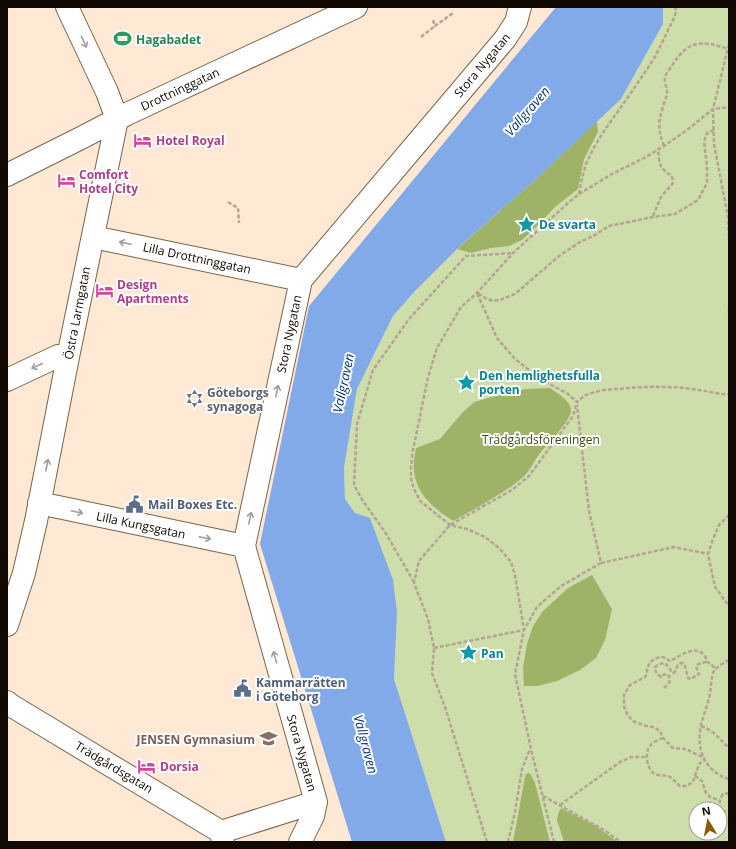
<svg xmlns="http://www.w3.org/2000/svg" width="736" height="849" font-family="'Open Sans',sans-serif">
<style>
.green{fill:#cedeaa;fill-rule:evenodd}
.forest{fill:#9eb268}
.water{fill:#82aae9}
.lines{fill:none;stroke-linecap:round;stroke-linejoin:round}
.minor-casing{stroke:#7b644c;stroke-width:24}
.path{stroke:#b5a393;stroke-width:2.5;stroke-dasharray:4 2;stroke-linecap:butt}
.minor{stroke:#fff;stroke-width:22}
.oneway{stroke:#a09d9a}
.labels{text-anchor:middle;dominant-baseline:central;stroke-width:4;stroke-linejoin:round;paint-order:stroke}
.leisure-label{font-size:12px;font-weight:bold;fill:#27864d;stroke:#fff;text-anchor:start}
.street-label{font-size:12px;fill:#120903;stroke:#fff}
.hotel-label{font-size:12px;font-weight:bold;fill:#b23c85;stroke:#fff;text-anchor:start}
.culture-label{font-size:12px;font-weight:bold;fill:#0d838f;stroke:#fff;text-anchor:start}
.worship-label{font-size:12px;font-weight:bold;fill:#5b616d;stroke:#fff;text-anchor:start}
.park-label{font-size:12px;fill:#404d18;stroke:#fff}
.service-label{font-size:12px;font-weight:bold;fill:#4e5e75;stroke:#fff;text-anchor:start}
.education-label{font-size:12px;font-weight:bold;fill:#785e54;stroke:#fff;text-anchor:end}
.water-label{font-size:13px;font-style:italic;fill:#00337a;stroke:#fff}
</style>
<rect width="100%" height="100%" fill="#ffe9d4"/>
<!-- green -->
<path class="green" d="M 663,7 L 729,7 L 729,842 L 446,842 L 394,679 L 397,613 L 355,513 L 345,499 L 344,468 L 357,389 L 393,316 L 415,291 L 460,246 L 536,179 L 621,99 L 663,24 ZM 696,809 L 720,809 L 720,833 L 696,833 Z"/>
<!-- forest -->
<path class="forest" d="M 597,121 L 598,132 L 584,159 L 578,189 L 555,207 L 537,226 L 522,240 L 509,246 L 491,248 L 471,253 L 457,249 L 536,179 Z
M 550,388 C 557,393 570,400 571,410 C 572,419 548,444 541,452 C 534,460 530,472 521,479 C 500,496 476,508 453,521 C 434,508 416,495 414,470 C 413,463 415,455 416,448 L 440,439 L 462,413 L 474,402 L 503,394 L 526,389 Z
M 592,575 L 612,609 L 605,640 L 596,658 L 580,670 L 557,681 L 538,686 L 524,686 L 523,668 L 527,644 L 533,626 L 543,611 L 568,588 Z
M 529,773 L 531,775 L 535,783 L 550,842 L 513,842 L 525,777 L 526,774 Z
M 561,808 L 594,825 L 618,842 L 564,842 L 557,820 L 558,814 Z"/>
<!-- water -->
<path class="water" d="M 556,7 L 663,7 L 663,24 L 621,99 L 536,179 L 460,246 L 415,291 L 393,316 L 357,389 L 344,468 L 345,499 L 355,513 L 370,518 L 393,580 L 397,613 L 394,679 L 446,842 L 352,842 L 260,544 L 309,306 Z"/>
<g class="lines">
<defs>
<path id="minor" d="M 7,175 L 81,138 L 127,114 L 356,7
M 93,237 L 301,280
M 7,380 L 58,356 L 68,357
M 39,503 L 244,546
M 7,625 L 24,573 L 36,521 L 68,357 L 117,119 L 107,92 L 67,7
M 7,702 L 12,706 L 221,832
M 223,842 L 221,832 L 316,802
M 300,842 L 313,816 L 316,802 L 244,546 L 301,280 L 505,39 L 516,22 L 520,7"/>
</defs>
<!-- minor casing -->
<use href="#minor" class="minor-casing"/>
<!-- path -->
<path class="path" d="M 433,20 L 435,26 L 453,13
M 421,37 L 435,26
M 729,44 L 713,109 L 714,144 L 728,217 L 729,240
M 714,130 L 707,133 L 704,142 L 707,166 L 707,183 L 698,200 L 675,214 L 653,217 L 609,226 L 595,235 L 580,242 L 559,256 L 515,294 L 500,300 L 493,301 L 487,299 L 477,293 L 497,338 L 515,359 L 542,380 L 568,394 L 577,402 C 581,399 584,395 589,394 C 599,390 609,389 619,389 C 646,386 673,386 699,390 C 709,391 719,395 729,394
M 664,146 C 658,130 658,123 663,107 C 664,102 667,97 667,92 C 667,87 664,82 665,77 C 666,73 671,68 673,64 C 689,40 701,40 728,49
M 579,194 L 582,178 L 586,164 L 593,149 L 604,131 L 633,90 L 655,57 L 675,16 L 676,7
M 228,202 L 238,208 L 239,223
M 653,216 L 661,197 L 673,183 L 672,176 C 658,167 660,165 658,150
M 729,308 L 729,316
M 729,515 L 719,525 L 713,539 L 708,554 L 715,587 L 729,606
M 601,563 L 674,547 L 708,554
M 414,582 L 385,532 L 363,501 L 354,485 L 357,424 L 373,370 L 409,319 L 466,256 L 513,253
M 434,648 L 524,630 L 515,575 L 511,562 L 500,549 L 485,537 L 467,529 L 450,525 L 420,501 L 414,489 L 411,478 L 411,467 L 413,450 L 428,377 L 437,348 L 461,307 L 477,293 L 513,253 L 568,203 L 579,194 L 612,174 L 644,158 L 664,146 L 687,130 L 713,109 L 729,107
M 729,660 C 724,663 717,666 714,671 C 711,675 711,692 709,698 C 707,707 703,716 701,725 C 696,749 704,771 729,779
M 664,688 L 669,683 L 670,679 L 669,676 L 667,674 L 663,675 L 661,677 C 657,674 655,672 655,667 L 659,664 L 665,663 L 673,673 L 675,672 C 677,668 677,663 683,663 L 685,666 L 688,678 L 691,679 L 699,674 L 696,666 C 699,663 704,663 708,661
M 701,726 C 715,731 719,739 729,748
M 663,738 C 659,740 652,742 650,746 C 644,753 647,770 655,774 C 660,776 664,775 668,776 C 673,778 676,783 680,786 L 686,786 L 693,782 L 699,764 L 704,760
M 702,757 L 686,749 L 673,748 L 663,738 L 660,731 L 653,727 L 646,726 L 633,721 L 627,714 L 624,706 L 624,695 L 630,685 L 645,677 L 647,674 L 647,669 L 650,662 L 657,658 L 663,657 L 670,661 C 680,656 695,644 704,655 C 706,657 706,659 707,661 C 709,664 714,667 717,669
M 695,776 L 702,781 L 706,793 L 710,797 L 719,800
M 729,793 L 723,794 C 717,803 718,810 729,813
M 543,796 L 604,830 L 621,842
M 560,805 L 620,762 L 631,757 L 647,757
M 487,842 L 446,710 L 432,673 L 434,648 L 428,619 L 414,583 L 419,561 L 450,525 L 512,490 L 529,476 L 573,416 L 577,402
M 508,842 L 515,812 L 522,769 L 530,749
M 554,842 L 531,749 L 515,674 L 524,630 L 537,607 L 561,586 L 601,563 L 589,511 L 577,405"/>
<!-- minor -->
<use href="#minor" class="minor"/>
</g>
<!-- one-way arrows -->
<defs><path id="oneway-shaft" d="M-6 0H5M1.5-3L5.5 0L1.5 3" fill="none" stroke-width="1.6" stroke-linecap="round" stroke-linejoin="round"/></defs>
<g class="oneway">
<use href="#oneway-shaft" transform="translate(84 42) rotate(65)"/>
<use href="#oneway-shaft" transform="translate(125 243) rotate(-168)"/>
<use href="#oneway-shaft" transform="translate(37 366) rotate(155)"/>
<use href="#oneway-shaft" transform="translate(277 391) rotate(-78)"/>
<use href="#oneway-shaft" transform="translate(47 465) rotate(-79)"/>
<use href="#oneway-shaft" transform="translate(77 512) rotate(12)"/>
<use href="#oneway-shaft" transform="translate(250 518) rotate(-78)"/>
<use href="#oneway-shaft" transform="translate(205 538) rotate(12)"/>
<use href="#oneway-shaft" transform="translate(275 657) rotate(-106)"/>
</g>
<!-- icons -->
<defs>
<symbol id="stadium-bare" viewBox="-9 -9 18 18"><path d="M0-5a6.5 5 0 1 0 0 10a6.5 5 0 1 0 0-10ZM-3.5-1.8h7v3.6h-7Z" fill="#2e9e5b" stroke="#fff" stroke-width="2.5" paint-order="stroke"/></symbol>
<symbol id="hotel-bare" viewBox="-9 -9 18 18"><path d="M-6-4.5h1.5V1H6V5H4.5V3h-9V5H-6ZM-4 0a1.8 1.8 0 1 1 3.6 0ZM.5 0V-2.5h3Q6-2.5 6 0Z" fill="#d1479c" stroke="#fff" stroke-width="2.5" paint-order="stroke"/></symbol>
<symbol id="sight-bare" viewBox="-9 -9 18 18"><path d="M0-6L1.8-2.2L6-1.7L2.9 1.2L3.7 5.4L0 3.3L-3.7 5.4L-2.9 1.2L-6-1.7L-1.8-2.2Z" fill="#0f9aa8" stroke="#fff" stroke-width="2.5" paint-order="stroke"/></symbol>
<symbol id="synagogue-bare" viewBox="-9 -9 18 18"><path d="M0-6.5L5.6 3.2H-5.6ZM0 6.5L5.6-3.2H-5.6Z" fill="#6b7280" stroke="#fff" stroke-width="2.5" paint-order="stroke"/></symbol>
<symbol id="civic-bare" viewBox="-9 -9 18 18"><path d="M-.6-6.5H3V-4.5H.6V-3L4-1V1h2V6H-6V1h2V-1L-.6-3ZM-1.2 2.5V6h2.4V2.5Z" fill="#5c6f8a" stroke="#fff" stroke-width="2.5" paint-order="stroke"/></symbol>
<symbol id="school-bare" viewBox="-9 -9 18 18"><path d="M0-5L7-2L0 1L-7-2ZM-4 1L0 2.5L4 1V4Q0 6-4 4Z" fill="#8d6e63" stroke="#fff" stroke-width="2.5" paint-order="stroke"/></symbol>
</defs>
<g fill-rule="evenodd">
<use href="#stadium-bare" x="110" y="26" width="25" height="25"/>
<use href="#hotel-bare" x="130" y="128" width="25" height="25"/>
<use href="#hotel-bare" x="54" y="168" width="25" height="25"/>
<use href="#sight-bare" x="514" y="212" width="25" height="25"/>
<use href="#hotel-bare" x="92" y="278" width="25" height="25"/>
<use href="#sight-bare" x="454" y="370" width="25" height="25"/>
<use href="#synagogue-bare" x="182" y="386" width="25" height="25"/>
<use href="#civic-bare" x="122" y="492" width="25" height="25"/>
<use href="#sight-bare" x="456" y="640" width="25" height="25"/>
<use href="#civic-bare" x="230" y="676" width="25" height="25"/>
<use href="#school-bare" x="256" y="726" width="25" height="25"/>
<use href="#hotel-bare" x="134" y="754" width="25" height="25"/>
</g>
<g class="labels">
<!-- leisure labels -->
<g class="leisure-label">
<text x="136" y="39">Hagabadet</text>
</g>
<!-- street labels -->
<g class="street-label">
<text transform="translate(482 65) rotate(-50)">Stora Nygatan</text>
<text transform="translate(180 89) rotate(-25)">Drottninggatan</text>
<text transform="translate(197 258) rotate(12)">Lilla Drottninggatan</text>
<text transform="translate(77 313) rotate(-79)">Östra Larmgatan</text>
<text transform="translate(289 334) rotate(-78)">Stora Nygatan</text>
<text transform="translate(141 525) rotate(12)">Lilla Kungsgatan</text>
<text transform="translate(302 753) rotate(74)">Stora Nygatan</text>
<text transform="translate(114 767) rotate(31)">Trädgårdsgatan</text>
</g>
<!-- hotel labels -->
<g class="hotel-label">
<text x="156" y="140">Hotel Royal</text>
<text x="79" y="174">Comfort<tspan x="79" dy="14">Hotel City</tspan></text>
<text x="117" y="284">Design<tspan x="117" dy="14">Apartments</tspan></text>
<text x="160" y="766">Dorsia</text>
</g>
<!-- culture labels -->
<g class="culture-label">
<text x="539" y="224">De svarta</text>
<text x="479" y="375">Den hemlighetsfulla<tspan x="479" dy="14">porten</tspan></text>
<text x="481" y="653">Pan</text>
</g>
<!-- worship labels -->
<g class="worship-label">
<text x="207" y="392">Göteborgs<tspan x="207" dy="14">synagoga</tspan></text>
</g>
<!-- park labels -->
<g class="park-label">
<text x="541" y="439">Trädgårdsföreningen</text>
</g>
<!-- service labels -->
<g class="service-label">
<text x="148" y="504">Mail Boxes Etc.</text>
<text x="256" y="682">Kammarrätten<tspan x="256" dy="14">i Göteborg</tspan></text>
</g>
<!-- education labels -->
<g class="education-label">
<text x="255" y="739">JENSEN Gymnasium</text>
</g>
<!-- water labels -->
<g class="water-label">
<text transform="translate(527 111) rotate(-49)">Vallgraven</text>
<text transform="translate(343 383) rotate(-78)">Vallgraven</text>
<text transform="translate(366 744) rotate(75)">Vallgraven</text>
</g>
</g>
<!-- border -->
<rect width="736" height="849" fill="none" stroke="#120903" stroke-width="16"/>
<!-- north arrow -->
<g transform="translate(708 821) rotate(350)"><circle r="19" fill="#ffffff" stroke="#a09d9a"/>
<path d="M0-3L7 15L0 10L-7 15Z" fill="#885d00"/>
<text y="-6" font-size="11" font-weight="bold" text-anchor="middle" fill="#120903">N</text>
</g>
</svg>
